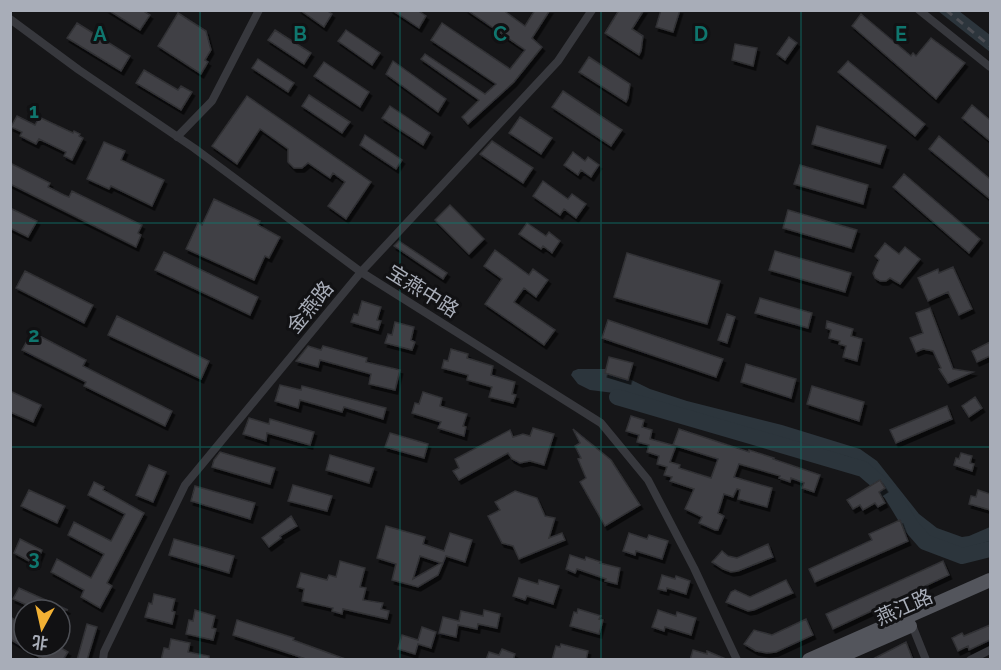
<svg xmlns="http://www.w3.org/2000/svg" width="1001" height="670" font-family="Raleway,'Noto Sans SC',sans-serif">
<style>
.water{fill:#2c353c}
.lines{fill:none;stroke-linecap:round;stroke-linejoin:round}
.river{stroke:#2c353c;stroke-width:16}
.building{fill:#404145;stroke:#303034;stroke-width:1.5;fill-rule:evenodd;filter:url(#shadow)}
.street{stroke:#37383d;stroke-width:8}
.primary{stroke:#53555c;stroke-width:14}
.rail{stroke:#4a4c52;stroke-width:3;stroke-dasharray:8 6;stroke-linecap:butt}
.grid{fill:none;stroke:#0f766e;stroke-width:1.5;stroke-opacity:0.55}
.labels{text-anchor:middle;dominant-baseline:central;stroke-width:6;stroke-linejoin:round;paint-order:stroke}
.street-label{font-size:20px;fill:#a8adb8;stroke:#111113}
.grid-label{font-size:20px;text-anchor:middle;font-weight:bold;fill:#0f766e;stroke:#111113;stroke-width:6;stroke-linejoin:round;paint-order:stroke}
</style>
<defs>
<filter id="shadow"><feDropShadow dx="2.5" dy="4" stdDeviation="0" flood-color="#0009"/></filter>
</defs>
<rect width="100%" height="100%" fill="#161618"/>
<!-- water -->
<path class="water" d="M 938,11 L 959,11 L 990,35 L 990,52 Z
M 578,369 L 609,369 L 650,389 L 687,401 L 782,425 L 860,449 L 877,461 L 919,514 L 937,528 L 962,537 L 969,536 L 990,527 L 990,541 L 962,549 L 939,544 L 911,522 L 874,473 L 858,460 L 846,456 L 777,440 L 614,393 L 590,390 L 578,384 L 571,375 L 573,371 Z"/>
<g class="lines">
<!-- river -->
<path class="river" d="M 617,397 L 863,469 L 891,493 L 911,526 L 925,542 L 962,556 L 990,549"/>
</g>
<!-- building -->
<path class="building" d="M 108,10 L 142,10 L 150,15 L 140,30 Z
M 300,10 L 326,10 L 332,14 L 324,27 Z
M 392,10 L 417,10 L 426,16 L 419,28 Z
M 467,10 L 503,10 L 525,26 L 535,10 L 550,10 L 532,38 L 542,47 L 514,82 L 468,124 L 462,117 L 479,100 L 421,59 L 425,54 L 485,94 L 496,84 L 431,40 L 442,23 L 510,69 L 525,50 Z
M 619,10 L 644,10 L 632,29 L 643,36 L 641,51 L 639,55 L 605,33 Z
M 661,10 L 680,10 L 673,32 L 656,27 Z
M 178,13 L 206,31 L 211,50 L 205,60 L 208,62 L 201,74 L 158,46 Z
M 861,14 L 911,56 L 913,53 L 916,56 L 931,38 L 965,63 L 936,99 L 852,26 Z
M 77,23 L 130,56 L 121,71 L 67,38 Z
M 275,30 L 311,53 L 304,64 L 268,40 Z
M 346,30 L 380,53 L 372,65 L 338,41 Z
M 789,37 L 797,43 L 785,60 L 777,54 Z
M 735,44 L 757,48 L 753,66 L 732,60 Z
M 589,57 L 630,84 L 628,98 L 626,102 L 579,72 Z
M 258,59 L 294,83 L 288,92 L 252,68 Z
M 393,61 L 446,99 L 438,112 L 386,74 Z
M 848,61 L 925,124 L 915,136 L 838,72 Z
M 324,62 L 369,92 L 360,107 L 314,76 Z
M 144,70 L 178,90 L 181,86 L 192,92 L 181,110 L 136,83 Z
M 563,91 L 622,130 L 611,146 L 552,107 Z
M 309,95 L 350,122 L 342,133 L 302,106 Z
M 247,96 L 371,182 L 346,219 L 328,206 L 345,182 L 333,173 L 330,178 L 308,163 L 302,168 L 294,168 L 288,162 L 288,149 L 260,129 L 237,164 L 212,146 Z
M 972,105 L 990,120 L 990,141 L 962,118 Z
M 390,106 L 430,133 L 423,145 L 382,118 Z
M 17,116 L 35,125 L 39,117 L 73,133 L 74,131 L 80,134 L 79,136 L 83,138 L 72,160 L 64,156 L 66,152 L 39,139 L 36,144 L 20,136 L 22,132 L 11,127 Z
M 520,117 L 552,138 L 541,154 L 509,133 Z
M 817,126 L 886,146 L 880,164 L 812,144 Z
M 365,135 L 402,160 L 396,169 L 360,145 Z
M 939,136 L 990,179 L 990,199 L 929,149 Z
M 492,141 L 533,168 L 523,183 L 480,154 Z
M 104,142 L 125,151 L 121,160 L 164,180 L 152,206 L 111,186 L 109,189 L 87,179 Z
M 573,152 L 585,161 L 588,157 L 599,165 L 591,177 L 581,170 L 578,175 L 564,165 Z
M 10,163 L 50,183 L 48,187 L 64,195 L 69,197 L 72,191 L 142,225 L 138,233 L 141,235 L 136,247 L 10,184 Z
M 800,165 L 868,185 L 863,204 L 794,184 Z
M 904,174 L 980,239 L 969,253 L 893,187 Z
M 543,181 L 568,199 L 572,194 L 586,204 L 576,218 L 564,209 L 560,215 L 533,196 Z
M 214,199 L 260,221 L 258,225 L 280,237 L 269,258 L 265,256 L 254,280 L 186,249 L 198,223 L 202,225 Z
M 450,205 L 484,239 L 469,254 L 435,220 Z
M 10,208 L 37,221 L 28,237 L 10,228 Z
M 788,210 L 857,230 L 851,248 L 783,228 Z
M 527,223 L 546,236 L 549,232 L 560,241 L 552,253 L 543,246 L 541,249 L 519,234 Z
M 399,241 L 447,273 L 443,279 L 394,246 Z
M 885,243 L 899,254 L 905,247 L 920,259 L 900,284 L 890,278 L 886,281 L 880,281 L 875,278 L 873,273 L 879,260 L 875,256 Z
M 495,250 L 529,275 L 533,269 L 548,280 L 536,297 L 524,288 L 514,302 L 555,330 L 544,345 L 485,304 L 502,279 L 484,266 Z
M 775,251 L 851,273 L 845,292 L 769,270 Z
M 164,252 L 258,297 L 250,315 L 155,270 Z
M 627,253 L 720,281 L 707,324 L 614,297 Z
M 953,267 L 972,309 L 959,315 L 948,292 L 928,301 L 918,278 L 938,269 L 939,273 Z
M 25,271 L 93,305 L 84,323 L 16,288 Z
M 760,298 L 812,313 L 808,328 L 755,313 Z
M 362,301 L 381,307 L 377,320 L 381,321 L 378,330 L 351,322 L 354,314 L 358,315 Z
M 930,308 L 953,369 L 973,372 L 948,383 L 939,369 L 941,368 L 933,351 L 923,349 L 916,352 L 910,338 L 923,333 L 916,313 Z
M 727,314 L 735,317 L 727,343 L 718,340 Z
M 117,316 L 209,361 L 201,379 L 108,335 Z
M 608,320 L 723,359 L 716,377 L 602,338 Z
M 827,321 L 853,329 L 851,336 L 862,339 L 857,361 L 843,357 L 846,346 L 839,344 L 840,341 L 829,338 L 831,330 L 826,328 Z
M 395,322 L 414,327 L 411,340 L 415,342 L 412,350 L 385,343 L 388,334 L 392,335 Z
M 32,332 L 86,360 L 83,366 L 172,411 L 165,426 L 84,386 L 86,382 L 22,350 Z
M 990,342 L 990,356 L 977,362 L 972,351 Z
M 308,346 L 321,350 L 323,346 L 367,358 L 366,362 L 400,370 L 395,390 L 369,384 L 371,374 L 320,360 L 318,367 L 296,361 Z
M 451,349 L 468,354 L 467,358 L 493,366 L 491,375 L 515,382 L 512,394 L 516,395 L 513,403 L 489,397 L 492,387 L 467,380 L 468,375 L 442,368 L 444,360 L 448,361 Z
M 609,357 L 633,363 L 628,380 L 605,373 Z
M 746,364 L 796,379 L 791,398 L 741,382 Z
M 280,385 L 301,390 L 302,386 L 386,408 L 383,419 L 344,407 L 342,412 L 300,400 L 298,408 L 275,401 Z
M 812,386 L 864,402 L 859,421 L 807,404 Z
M 10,391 L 41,405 L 33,422 L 10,412 Z
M 423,392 L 442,398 L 440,406 L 467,414 L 463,426 L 466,427 L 464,436 L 438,428 L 441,422 L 412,413 L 415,403 L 419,404 Z
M 975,397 L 982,408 L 969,417 L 962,406 Z
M 947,406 L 952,419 L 896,443 L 890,430 Z
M 631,416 L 644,420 L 642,427 L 652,430 L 650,439 L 676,446 L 670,462 L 680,465 L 679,468 L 711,478 L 718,459 L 673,445 L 679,429 L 749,452 L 749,450 L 774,458 L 773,459 L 820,475 L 814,492 L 802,488 L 804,483 L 791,478 L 790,482 L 779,478 L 780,476 L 739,464 L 734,477 L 772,488 L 767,507 L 738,499 L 740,490 L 737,489 L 733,497 L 724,494 L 718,513 L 724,516 L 718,530 L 715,530 L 699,523 L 702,517 L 685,509 L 694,489 L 670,481 L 672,477 L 664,475 L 667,467 L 657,464 L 659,456 L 647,452 L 649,445 L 637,442 L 639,435 L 626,431 Z
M 249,418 L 269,424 L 270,419 L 314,432 L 310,445 L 267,433 L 266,441 L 243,434 Z
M 533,428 L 554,434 L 544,465 L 530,461 L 520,463 L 512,459 L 508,453 L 459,480 L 453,471 L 459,468 L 455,459 L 510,430 L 513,437 L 523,434 L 530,436 Z
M 573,429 L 611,460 L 640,505 L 605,526 L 580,482 L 586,478 L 578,459 L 581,458 L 575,446 L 580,443 Z
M 390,433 L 428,444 L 424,458 L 385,447 Z
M 220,452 L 275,468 L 270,484 L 212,467 L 214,460 Z
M 961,453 L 972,456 L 970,463 L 974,464 L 972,471 L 954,465 L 956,458 L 959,459 Z
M 330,455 L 374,468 L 369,483 L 326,470 Z
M 149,465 L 166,472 L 153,502 L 136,495 Z
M 880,480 L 885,488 L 879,492 L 885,503 L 878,507 L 875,503 L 863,510 L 860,505 L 853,509 L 847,500 Z
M 94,482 L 104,487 L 103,490 L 144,513 L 107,583 L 112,586 L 100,608 L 81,597 L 84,590 L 51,572 L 57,559 L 91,578 L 104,554 L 68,535 L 74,522 L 111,541 L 125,514 L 88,495 Z
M 293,485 L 332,496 L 327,511 L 288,501 Z
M 195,486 L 255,503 L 250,519 L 191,501 Z
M 29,490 L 65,506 L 57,523 L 21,506 Z
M 978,490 L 990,494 L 990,510 L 969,504 L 971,496 L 976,497 Z
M 515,491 L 537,498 L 545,516 L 555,518 L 549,538 L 562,533 L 565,540 L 519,559 L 513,546 L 502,543 L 488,516 L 500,510 L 495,502 Z
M 291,516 L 297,526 L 280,536 L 281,538 L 269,547 L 262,538 Z
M 900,520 L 908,541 L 815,582 L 809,569 L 872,540 L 869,534 Z
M 386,526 L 425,537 L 423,544 L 444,551 L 450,533 L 472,540 L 465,562 L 446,556 L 438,575 L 418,587 L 392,580 L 396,564 L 377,558 ZM 420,556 L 441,563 L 413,579 Z
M 629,533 L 647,539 L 649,535 L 668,541 L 662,559 L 636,551 L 635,555 L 623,551 Z
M 20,539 L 42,550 L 36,565 L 14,553 Z
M 174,539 L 234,556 L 229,573 L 169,555 Z
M 768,544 L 773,557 L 738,571 L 731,572 L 723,569 L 712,562 L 722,551 L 728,556 L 737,558 Z
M 570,555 L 585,560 L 586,557 L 601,562 L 600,563 L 620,568 L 617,584 L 605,581 L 606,579 L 577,569 L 575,573 L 566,569 Z
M 340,561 L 365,568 L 360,587 L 366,588 L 363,600 L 383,603 L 381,609 L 389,611 L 387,619 L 343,609 L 342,614 L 332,611 L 333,608 L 302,601 L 304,589 L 297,587 L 301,573 L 327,580 L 329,575 L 336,577 Z
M 943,561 L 949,575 L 833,629 L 826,614 Z
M 662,575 L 675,579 L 676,576 L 690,581 L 686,594 L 667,588 L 666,591 L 658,589 Z
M 519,578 L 538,584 L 539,580 L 559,586 L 553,604 L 527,596 L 525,600 L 513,596 Z
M 786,580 L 793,593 L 754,610 L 748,611 L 726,602 L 731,592 L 735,590 L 750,597 Z
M 19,588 L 68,610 L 38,610 L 13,599 Z
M 154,594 L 175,599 L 172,611 L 175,612 L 172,624 L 145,617 L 149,603 L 152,604 Z
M 578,609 L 601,616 L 599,619 L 603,620 L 599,634 L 570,626 L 574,612 L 577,613 Z
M 195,610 L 215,616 L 212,628 L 216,629 L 213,640 L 186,634 L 189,620 L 193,621 Z
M 484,610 L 500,614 L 497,628 L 478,624 L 477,629 L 458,625 L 456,637 L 439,633 L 443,617 L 459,621 L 461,611 L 483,616 Z
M 658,610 L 676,616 L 677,612 L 696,618 L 691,635 L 665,627 L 664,631 L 652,627 Z
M 10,617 L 24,625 L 24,646 L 58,646 L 68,652 L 63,660 L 44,660 L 10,639 Z
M 806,619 L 813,635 L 776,652 L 767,653 L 756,651 L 744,644 L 754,630 L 772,635 Z
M 237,620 L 294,638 L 293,640 L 348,660 L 309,660 L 233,635 Z
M 87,624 L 97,627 L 87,660 L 77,660 Z
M 990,625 L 990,640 L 969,650 L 968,646 L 958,651 L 952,638 L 962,633 L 964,636 Z
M 422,627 L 436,632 L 431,648 L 418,644 L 415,654 L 398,649 L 402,635 L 418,640 Z
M 171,639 L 190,643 L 188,652 L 209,656 L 209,660 L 161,660 L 164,648 L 169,649 Z
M 906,642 L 913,660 L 871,660 Z
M 561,644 L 588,651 L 586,660 L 552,660 L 556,646 L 560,647 Z
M 502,649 L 515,654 L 513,660 L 486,660 L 489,652 L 499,655 Z
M 693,650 L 707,654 L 707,651 L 728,660 L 690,660 Z"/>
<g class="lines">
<!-- street -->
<path class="street" d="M 919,10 L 990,67
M 10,19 L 79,70 L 194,148 L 361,272 L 601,423 L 648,480 L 694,568 L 737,660
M 177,137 L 212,101 L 259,10
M 912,625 L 926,660
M 103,660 L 104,652 L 185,485 L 361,272 L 558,61 L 592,10
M 970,660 L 990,650"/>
<!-- primary -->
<path class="primary" d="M 809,660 L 990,580
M 832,660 L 910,626"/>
<!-- rail -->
<path class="rail" d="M 946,10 L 990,46"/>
</g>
<!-- grid -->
<path class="grid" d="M 200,10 L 200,660M 400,10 L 400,660M 601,10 L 601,660M 801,10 L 801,660M 10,223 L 990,223M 10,447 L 990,447"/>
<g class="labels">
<!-- street labels -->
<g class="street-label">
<text transform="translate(423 291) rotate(32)">宝燕中路</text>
<text transform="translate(310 307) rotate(-51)">金燕路</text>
<text transform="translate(904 607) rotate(-24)">燕江路</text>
</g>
</g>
<g class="grid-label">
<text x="100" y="41">A</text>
<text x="300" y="41">B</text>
<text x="500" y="41">C</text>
<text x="701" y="41">D</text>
<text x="901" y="41">E</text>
<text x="34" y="118">1</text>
<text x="34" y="342">2</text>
<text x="34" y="565">3</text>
</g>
<!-- border -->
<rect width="1001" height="670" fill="none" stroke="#a8adb8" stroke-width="24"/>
<!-- north arrow -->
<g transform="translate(42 628) rotate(188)"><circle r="28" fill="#111113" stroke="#4d4f55" stroke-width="1.5"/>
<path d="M0-4.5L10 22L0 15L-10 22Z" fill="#f2b134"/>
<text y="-9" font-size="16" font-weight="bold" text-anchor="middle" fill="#a8adb8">北</text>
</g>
</svg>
